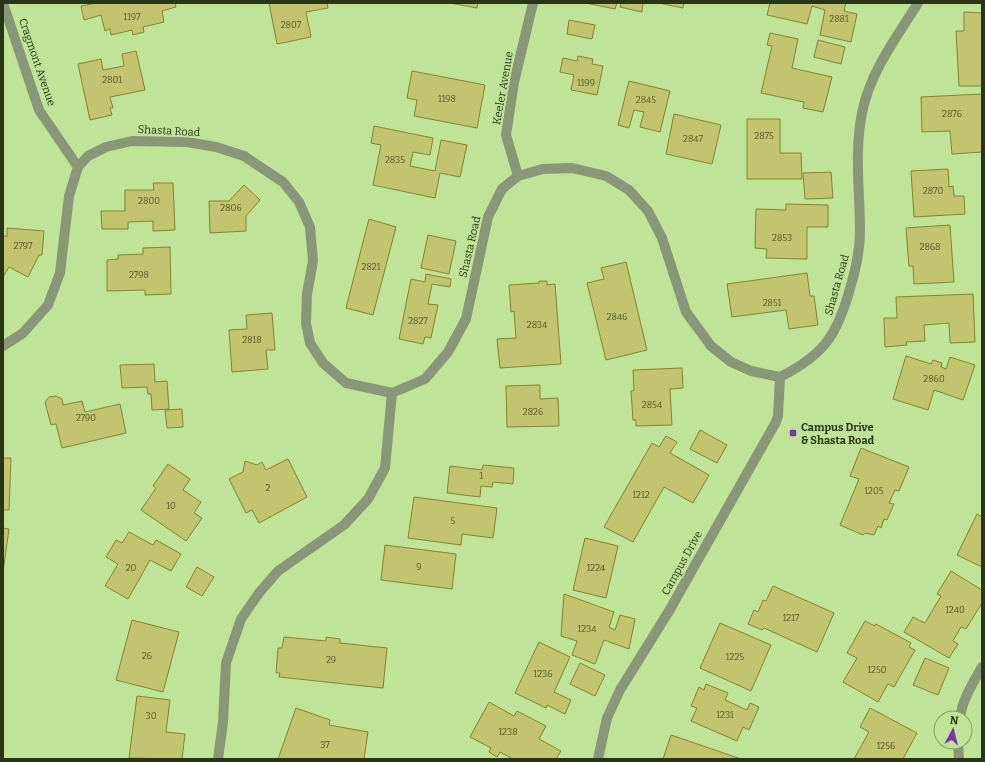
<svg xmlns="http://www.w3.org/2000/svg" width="985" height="762" font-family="Bitter,serif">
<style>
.building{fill:#c3c470;stroke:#84842e}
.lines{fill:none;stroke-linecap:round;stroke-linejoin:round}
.minor{stroke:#889778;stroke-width:10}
.tertiary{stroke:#889778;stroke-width:10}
.poi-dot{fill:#7c36a9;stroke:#bfe397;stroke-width:1.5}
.labels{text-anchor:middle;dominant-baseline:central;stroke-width:4;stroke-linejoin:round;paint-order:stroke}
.number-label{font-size:9px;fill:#4f5a2d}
.street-label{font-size:11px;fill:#283617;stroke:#bfe397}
.poi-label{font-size:11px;font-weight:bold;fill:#283617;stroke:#bfe397;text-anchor:start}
</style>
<rect width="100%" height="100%" fill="#bfe397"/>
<!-- building -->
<path class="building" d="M 96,3 L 175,3 L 176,7 L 162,11 L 164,22 L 143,27 L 144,32 L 133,35 L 132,30 L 111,35 L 110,29 L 105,31 L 101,15 L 84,20 L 81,6 Z
M 269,3 L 327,3 L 328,8 L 306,12 L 311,37 L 277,44 Z
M 450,3 L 478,3 L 477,8 Z
M 586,3 L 617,3 L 615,9 Z
M 621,3 L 643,3 L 642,12 L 620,7 Z
M 659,3 L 684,3 L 683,8 Z
M 770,3 L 846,3 L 844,11 L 857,14 L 851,42 L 820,35 L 825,10 L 812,6 L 807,24 L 767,15 Z
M 964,12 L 982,13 L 982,86 L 959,86 L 956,31 L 964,31 Z
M 569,20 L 595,25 L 592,39 L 567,34 Z
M 770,33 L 798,39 L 792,68 L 832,77 L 823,112 L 803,108 L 804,102 L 761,93 L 772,46 L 767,45 Z
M 818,40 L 845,47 L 841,64 L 814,57 Z
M 136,51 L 145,90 L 110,97 L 113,108 L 110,108 L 112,115 L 90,120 L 78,64 L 101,59 L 103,70 L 124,66 L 122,54 Z
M 578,56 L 593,59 L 592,64 L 603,66 L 597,95 L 571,90 L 574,75 L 560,72 L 563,58 L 577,61 Z
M 412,71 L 485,85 L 477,128 L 414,116 L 417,100 L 407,98 Z
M 629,81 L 670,91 L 660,132 L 640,127 L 644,112 L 634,110 L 629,128 L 618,125 Z
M 982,94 L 982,152 L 952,154 L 950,131 L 922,132 L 921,97 Z
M 674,114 L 721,125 L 712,164 L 666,154 Z
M 747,119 L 780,119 L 780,153 L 801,153 L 802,179 L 747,179 Z
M 374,126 L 433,138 L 430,155 L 413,152 L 410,166 L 435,171 L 441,140 L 467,145 L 460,177 L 440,173 L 435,198 L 373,185 L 381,145 L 371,143 Z
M 948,169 L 949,187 L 953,186 L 954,196 L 964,196 L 965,214 L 914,217 L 911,171 Z
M 831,172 L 833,198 L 805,199 L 803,173 Z
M 153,183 L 173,183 L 175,230 L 153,231 L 153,221 L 128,222 L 128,229 L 102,229 L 101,211 L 125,211 L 125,190 L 154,190 Z
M 244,185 L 260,200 L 246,216 L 246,231 L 210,233 L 209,201 L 229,201 Z
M 786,204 L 828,205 L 828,227 L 807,227 L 807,259 L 766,258 L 767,249 L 755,248 L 756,209 L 786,210 Z
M 369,219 L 396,227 L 373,315 L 346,308 Z
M 950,225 L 954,282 L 914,284 L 913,266 L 909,266 L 906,228 Z
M 7,228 L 44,231 L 42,255 L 39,255 L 28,277 L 9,267 L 3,277 L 3,235 L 7,237 Z
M 428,235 L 456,241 L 449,274 L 421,268 Z
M 170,247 L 171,294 L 145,295 L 145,290 L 107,291 L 107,260 L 118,259 L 118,255 L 143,254 L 143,248 Z
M 626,262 L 647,350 L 606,360 L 587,283 L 604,279 L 601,268 Z
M 807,273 L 810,296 L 814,296 L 818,325 L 789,329 L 786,310 L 732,317 L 727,284 Z
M 426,274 L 451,279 L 450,287 L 432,284 L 428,304 L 438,305 L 431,338 L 425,337 L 423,344 L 399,339 L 411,279 L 425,282 Z
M 539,281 L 547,281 L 547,285 L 555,284 L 561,364 L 500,368 L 497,339 L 516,338 L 514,311 L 511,312 L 509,285 L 539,283 Z
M 973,294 L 975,342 L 950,343 L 949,323 L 924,325 L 925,341 L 906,342 L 907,345 L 885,347 L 884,318 L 897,318 L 896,297 Z
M 272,313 L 275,350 L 266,350 L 268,369 L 232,372 L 229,330 L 247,329 L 246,315 Z
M 906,356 L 931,364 L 933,360 L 942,363 L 941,367 L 946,369 L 950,357 L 975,365 L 963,400 L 934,390 L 928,410 L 893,399 Z
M 154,364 L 155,382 L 167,381 L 169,409 L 152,410 L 151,394 L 148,394 L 147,387 L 122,388 L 120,365 Z
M 682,368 L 683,388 L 670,389 L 672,425 L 636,426 L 636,420 L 633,420 L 631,391 L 634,390 L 633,370 Z
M 540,385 L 540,399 L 558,398 L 559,426 L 507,427 L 506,386 Z
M 56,396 L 62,399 L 63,405 L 82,401 L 85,412 L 120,404 L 126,433 L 62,448 L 56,424 L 51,425 L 45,402 L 49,397 Z
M 182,409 L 183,427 L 167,428 L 165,410 Z
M 700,430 L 727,445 L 717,463 L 690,449 Z
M 666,436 L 677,442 L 670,453 L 709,475 L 693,503 L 664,487 L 633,542 L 604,527 L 652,443 L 659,447 Z
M 861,448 L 909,467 L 899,491 L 895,490 L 889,503 L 894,504 L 887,520 L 884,519 L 881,528 L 878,526 L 874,535 L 865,533 L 863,535 L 840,525 L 859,479 L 850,476 Z
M 3,458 L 11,458 L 9,510 L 3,510 Z
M 288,459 L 307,497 L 259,523 L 252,510 L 246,513 L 229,479 L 243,472 L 245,461 L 257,465 L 262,462 L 266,470 Z
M 168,464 L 190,479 L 183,490 L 201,502 L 194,513 L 202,518 L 186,541 L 141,510 L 156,488 L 153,486 Z
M 483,465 L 514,468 L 513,484 L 493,482 L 492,487 L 481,486 L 480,497 L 447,493 L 450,466 L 482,470 Z
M 414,497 L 497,508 L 493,538 L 462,534 L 461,545 L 408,538 Z
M 977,514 L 982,517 L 982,567 L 957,555 Z
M 3,528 L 9,529 L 3,572 Z
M 129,532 L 153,545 L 156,540 L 181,554 L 171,571 L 150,560 L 128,599 L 105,586 L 118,564 L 106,557 L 116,540 L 122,543 Z
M 585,538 L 618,546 L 606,598 L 573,590 Z
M 385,545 L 456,554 L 452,589 L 381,580 Z
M 197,567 L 214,577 L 202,596 L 186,587 Z
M 951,571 L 982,590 L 982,603 L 966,629 L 961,627 L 953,641 L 958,644 L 949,658 L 904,632 L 913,617 L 925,623 L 941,596 L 937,594 Z
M 773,586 L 834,613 L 817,652 L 764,628 L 762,630 L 748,624 L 754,610 L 758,612 L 763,600 L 766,601 Z
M 564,594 L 614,612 L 609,627 L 615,630 L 620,615 L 635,619 L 629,649 L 604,640 L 595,664 L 572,655 L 577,641 L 561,636 Z
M 132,620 L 179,632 L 163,692 L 116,680 Z
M 865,621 L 875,626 L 876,624 L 911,643 L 909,647 L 915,650 L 894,687 L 888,684 L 878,702 L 843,682 L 857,658 L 847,653 Z
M 720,623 L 771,645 L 751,691 L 700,668 Z
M 284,637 L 326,641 L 326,637 L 340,639 L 340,643 L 387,648 L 383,688 L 279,677 L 280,673 L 276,673 L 278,648 L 282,648 Z
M 539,642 L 570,657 L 554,692 L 571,700 L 565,714 L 547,705 L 546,708 L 515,693 Z
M 925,658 L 949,668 L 938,695 L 913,685 Z
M 580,663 L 605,675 L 595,696 L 570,684 Z
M 706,684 L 728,693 L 725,700 L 747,710 L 750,703 L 759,707 L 749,730 L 743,727 L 737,741 L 691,721 L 697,708 L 691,706 L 699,687 L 704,690 Z
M 137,696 L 170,700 L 166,732 L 185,734 L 182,759 L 129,758 Z
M 489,702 L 514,716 L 517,711 L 546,726 L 539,739 L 561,751 L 556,759 L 513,759 L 500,752 L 497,757 L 489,752 L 491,748 L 470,737 Z
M 296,708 L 330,720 L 329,725 L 368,732 L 364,759 L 278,759 Z
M 870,708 L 917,733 L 903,759 L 854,759 L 869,732 L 860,727 Z
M 671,735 L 741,759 L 663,759 Z"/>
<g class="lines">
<!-- minor -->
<path class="minor" d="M 3,3 L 39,110 L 78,167
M 518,176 L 506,135 L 514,82 L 533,3
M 3,346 L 23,333 L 48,305 L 60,273 L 69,196 L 78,167 L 88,156 L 106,147 L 132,141 L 187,142 L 216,147 L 244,156 L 283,182 L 299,202 L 310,227 L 313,261 L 307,294 L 306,323 L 310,343 L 323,363 L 346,383 L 392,393 L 425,379 L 448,352 L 466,319 L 488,217 L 502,189 L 518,176 L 543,169 L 572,168 L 606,176 L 629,190 L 648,211 L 662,238 L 686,312 L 711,346 L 731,362 L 751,371 L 780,377
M 960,718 C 962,700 973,683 982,667
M 958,742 L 959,759
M 218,759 L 223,722 L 226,663 L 241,619 L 259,593 L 278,571 L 344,525 L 368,499 L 385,468 L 392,393"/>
<!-- tertiary -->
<path class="tertiary" d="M 598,759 L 607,718 L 620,690 L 669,611 L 776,422 L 778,416 L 780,377 C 826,354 838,333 851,285 C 856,268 860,249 860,231 C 860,192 854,153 862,113 C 870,72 896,38 918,3"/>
</g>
<!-- markers -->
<rect class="poi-dot" x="789" y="429" width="8" height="8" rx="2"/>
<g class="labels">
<!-- number labels -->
<g class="number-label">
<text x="132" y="17">1197</text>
<text x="839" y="19">2881</text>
<text x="291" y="25">2807</text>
<text x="112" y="80">2801</text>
<text x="586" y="83">1199</text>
<text x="447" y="99">1198</text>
<text x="646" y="100">2845</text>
<text x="952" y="114">2876</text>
<text x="764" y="136">2875</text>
<text x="693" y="139">2847</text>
<text x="395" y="160">2835</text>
<text x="933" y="191">2870</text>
<text x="149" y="201">2800</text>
<text x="231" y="208">2806</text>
<text x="782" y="238">2853</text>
<text x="23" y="246">2797</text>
<text x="930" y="247">2868</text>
<text x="371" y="267">2821</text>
<text x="139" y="275">2798</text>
<text x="772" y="303">2851</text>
<text x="617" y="317">2846</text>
<text x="418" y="321">2827</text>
<text x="537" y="325">2834</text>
<text x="252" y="340">2818</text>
<text x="934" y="379">2860</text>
<text x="652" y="405">2854</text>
<text x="533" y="412">2826</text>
<text x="86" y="418">2790</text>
<text x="481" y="476">1</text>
<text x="268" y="488">2</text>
<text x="874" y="491">1205</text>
<text x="641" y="495">1212</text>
<text x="171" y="506">10</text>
<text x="453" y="521">5</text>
<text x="419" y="567">9</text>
<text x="131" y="568">20</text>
<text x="596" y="568">1224</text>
<text x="955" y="610">1240</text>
<text x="791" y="618">1217</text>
<text x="587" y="629">1234</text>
<text x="147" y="656">26</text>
<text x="735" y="657">1225</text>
<text x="331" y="660">29</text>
<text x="877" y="670">1250</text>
<text x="543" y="674">1236</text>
<text x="725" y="715">1231</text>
<text x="151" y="716">30</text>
<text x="508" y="732">1238</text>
<text x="325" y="745">37</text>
<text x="886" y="746">1256</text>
</g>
<!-- street labels -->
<g class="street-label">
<text transform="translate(37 62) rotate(71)">Cragmont Avenue</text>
<text transform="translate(503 88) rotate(-80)">Keeler Avenue</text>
<text transform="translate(169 131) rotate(3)">Shasta Road</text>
<text transform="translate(470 247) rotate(-77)">Shasta Road</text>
<text transform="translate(837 285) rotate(-74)">Shasta Road</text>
<text transform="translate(682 563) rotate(-61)">Campus Drive</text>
</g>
<!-- poi labels -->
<g class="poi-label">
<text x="801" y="427">Campus Drive<tspan x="801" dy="13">&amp; Shasta Road</tspan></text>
</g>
</g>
<!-- border -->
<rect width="985" height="762" fill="none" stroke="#283617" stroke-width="8"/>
<!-- north arrow -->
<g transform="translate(953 730) rotate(7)"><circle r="19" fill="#bfe397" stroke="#839e64"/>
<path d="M0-3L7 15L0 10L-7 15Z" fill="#7c36a9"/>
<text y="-6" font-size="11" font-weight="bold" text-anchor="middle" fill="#283617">N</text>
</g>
</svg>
